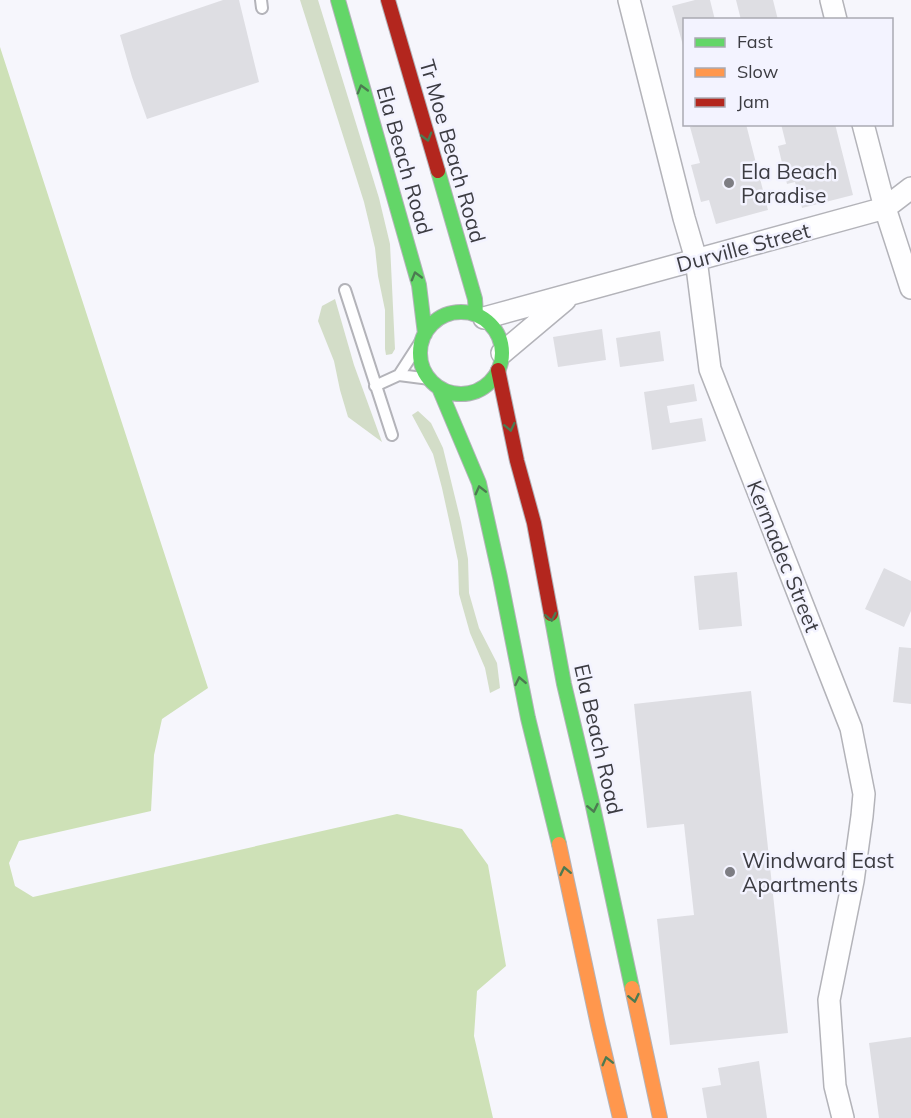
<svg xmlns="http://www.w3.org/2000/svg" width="911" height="1118" font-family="Mulish,sans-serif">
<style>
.green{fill:#d3ddc8}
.water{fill:#cee1b7}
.building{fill:#dedee3}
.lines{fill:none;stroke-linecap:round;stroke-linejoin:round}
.lane-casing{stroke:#b3b3b9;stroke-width:14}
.street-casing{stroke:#b3b3b9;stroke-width:24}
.fast-casing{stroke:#b3b3b9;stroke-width:16}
.slow-casing{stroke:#b3b3b9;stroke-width:16}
.jam-casing{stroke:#b3b3b9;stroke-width:16}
.lane{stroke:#fefeff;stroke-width:10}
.street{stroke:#fefeff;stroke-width:21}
.fast{stroke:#63d668;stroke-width:14}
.slow{stroke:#ff974d;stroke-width:14}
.jam{stroke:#b3261e;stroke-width:14}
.oneway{stroke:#4c7a51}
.poi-dot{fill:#7d7d83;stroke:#f3f3ff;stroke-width:2}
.labels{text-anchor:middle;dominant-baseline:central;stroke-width:5;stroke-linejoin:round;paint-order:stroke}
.street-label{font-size:21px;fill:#3c3c42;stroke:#f3f3ff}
.poi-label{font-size:21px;fill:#3c3c42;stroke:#f3f3ff;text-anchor:start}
</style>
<rect width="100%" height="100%" fill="#f6f6fc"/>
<!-- green -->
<path class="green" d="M 300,0 L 318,0 L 379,198 L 390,244 L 395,349 L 392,354 L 386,355 L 385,349 L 385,310 L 378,276 L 375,248 L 364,202 Z
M 335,299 L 354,365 L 382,442 L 348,417 L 340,390 L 334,361 L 318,321 L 322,306 Z
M 418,411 L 431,423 L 443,448 L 461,522 L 468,559 L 469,593 L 479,628 L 497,663 L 500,688 L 490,693 L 485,668 L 470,633 L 459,594 L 458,561 L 442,488 L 433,454 L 412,415 Z"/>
<!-- water -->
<path class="water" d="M 0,47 L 208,688 L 162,719 L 154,755 L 151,811 L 19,841 L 9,863 L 15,886 L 33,897 L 397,814 L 462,829 L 488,865 L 506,966 L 477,991 L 474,1036 L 493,1118 L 0,1118 Z"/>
<!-- building -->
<path class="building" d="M 223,0 L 239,0 L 259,82 L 147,119 L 132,77 L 120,35 Z
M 695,0 L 710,0 L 715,20 L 684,20 L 684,49 L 672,6 Z
M 736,0 L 773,0 L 778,20 L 741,20 Z
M 700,124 L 746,124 L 768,210 L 716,224 L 709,200 L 701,202 L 691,165 L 700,163 L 690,127 Z
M 781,124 L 835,124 L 853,195 L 802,208 L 795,182 L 787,184 L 778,146 L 786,144 Z
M 602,329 L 606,360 L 558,367 L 553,337 Z
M 660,331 L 664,361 L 620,367 L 616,338 Z
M 694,384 L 697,401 L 667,406 L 670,423 L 702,418 L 706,441 L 652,450 L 644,392 Z
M 884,568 L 911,581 L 911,611 L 904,627 L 865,609 Z
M 737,572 L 742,626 L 699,630 L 694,576 Z
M 899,647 L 911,648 L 911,704 L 893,702 Z
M 751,691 L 788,1033 L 670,1045 L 657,919 L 694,915 L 684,824 L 647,828 L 634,704 Z
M 911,1037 L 911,1118 L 879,1118 L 869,1043 Z
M 759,1061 L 767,1118 L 707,1118 L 702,1088 L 721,1085 L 718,1068 Z"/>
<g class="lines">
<defs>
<path id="lane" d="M 261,0 L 262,8
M 345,290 L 392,435
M 399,375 L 430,379
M 375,386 L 399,375 L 421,341"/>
<path id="street" d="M 629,0 L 684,218 L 696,259 L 710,369 L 851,728 L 864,794 L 862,816 L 853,881 L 829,1000 L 835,1086 L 843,1118
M 831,0 L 836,20
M 863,124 L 885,208 L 911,288
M 484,318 L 885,208 L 911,188
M 502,353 L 565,300"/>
<path id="fast" d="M 338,0 L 419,285 L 425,334
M 438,171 L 475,299 L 476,314
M420 353a41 41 0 1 1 82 0a41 41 0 1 1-82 0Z
M 439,388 L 479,483 L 500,577 L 528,718 L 559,844
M 551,614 L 564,684 L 592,802 L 632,988"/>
<path id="slow" d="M 559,844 L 598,1025 L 620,1118
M 632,988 L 660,1118"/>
<path id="jam" d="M 388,0 L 438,171
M 498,370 L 517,461 L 534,523 L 551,614"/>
</defs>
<!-- lane casing -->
<use href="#lane" class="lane-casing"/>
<!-- street casing -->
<use href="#street" class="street-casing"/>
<!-- fast casing -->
<use href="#fast" class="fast-casing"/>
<!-- slow casing -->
<use href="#slow" class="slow-casing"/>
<!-- jam casing -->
<use href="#jam" class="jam-casing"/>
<!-- lane -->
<use href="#lane" class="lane"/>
<!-- street -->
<use href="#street" class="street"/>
<!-- fast -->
<use href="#fast" class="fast"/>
<!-- slow -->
<use href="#slow" class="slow"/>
<!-- jam -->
<use href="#jam" class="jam"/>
</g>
<!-- one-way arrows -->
<defs><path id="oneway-chevron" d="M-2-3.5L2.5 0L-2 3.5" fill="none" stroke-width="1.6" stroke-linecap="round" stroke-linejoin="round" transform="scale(1.5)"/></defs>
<g class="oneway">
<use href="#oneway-chevron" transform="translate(362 89) rotate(-106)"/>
<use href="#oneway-chevron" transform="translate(427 137) rotate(74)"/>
<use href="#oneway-chevron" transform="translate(416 276) rotate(-106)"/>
<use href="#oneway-chevron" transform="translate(510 427) rotate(78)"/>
<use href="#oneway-chevron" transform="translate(480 490) rotate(-104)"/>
<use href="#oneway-chevron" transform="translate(551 617) rotate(79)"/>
<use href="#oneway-chevron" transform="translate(520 681) rotate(-101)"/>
<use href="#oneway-chevron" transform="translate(593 808) rotate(78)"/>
<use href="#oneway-chevron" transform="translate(565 871) rotate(-102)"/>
<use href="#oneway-chevron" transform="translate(634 998) rotate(78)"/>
<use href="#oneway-chevron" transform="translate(607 1061) rotate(-104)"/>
</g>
<!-- markers -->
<g class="poi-dot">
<circle cx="729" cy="183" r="6"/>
<circle cx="730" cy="872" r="6"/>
</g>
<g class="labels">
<!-- street labels -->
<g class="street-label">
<text transform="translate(453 151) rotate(74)">Tr Moe Beach Road</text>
<text transform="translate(405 160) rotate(74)">Ela Beach Road</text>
<text transform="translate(743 247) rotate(-15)">Durville Street</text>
<text transform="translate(784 556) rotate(68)">Kermadec Street</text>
<text transform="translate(599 739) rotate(77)">Ela Beach Road</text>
</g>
<!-- poi labels -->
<g class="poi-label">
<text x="741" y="171">Ela Beach<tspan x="741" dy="24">Paradise</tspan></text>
<text x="742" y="860">Windward East<tspan x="742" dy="24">Apartments</tspan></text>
</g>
</g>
<!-- legend -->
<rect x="683" y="18" width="210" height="108" fill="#f3f3ff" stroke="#aaaab3" stroke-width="1.5"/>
<rect x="695" y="38" width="30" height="9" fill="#63d668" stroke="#aaaab3" stroke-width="1.5"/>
<text x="737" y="48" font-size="18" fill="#3c3c42">Fast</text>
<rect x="695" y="68" width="30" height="9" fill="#ff974d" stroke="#aaaab3" stroke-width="1.5"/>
<text x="737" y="78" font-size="18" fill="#3c3c42">Slow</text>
<rect x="695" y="98" width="30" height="9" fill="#b3261e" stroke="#aaaab3" stroke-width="1.5"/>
<text x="737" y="108" font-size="18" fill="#3c3c42">Jam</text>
</svg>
